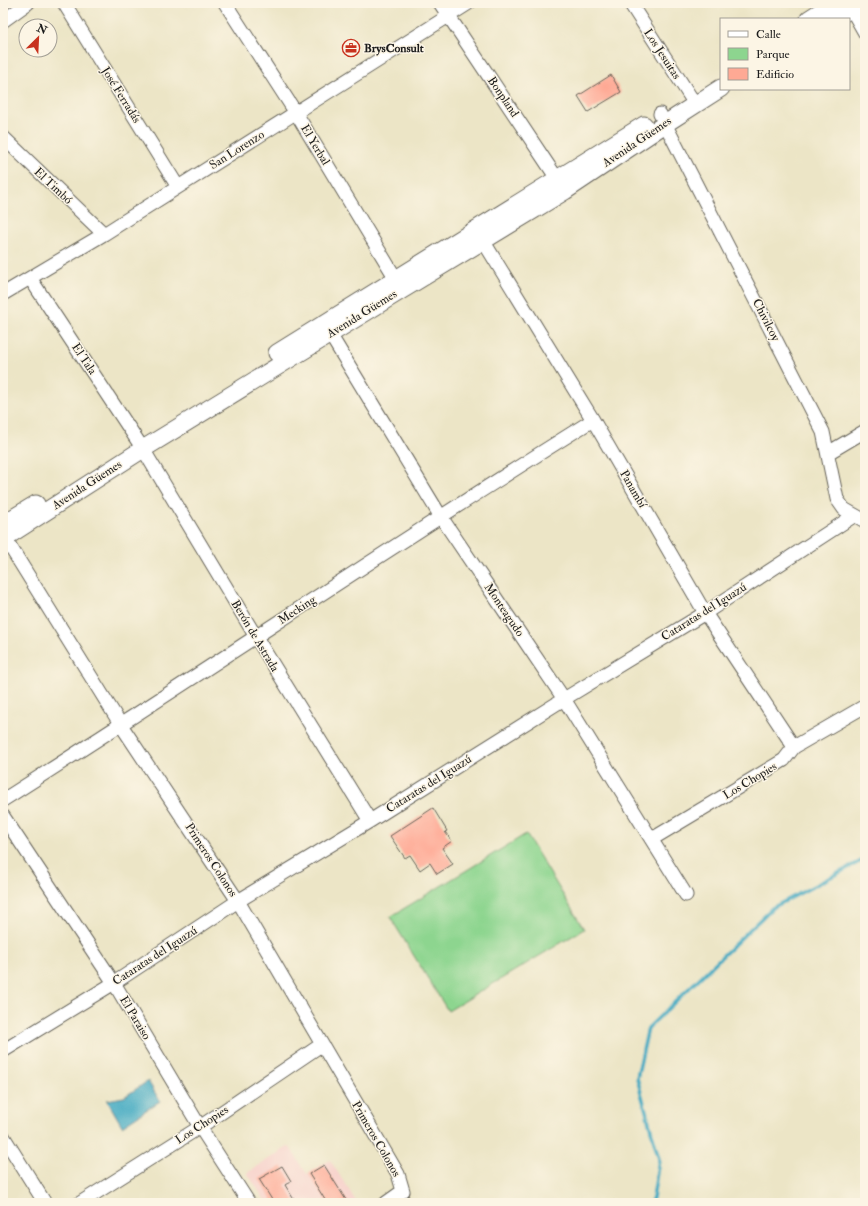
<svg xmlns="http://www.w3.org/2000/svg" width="868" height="1206" font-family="'IM FELL Double Pica',serif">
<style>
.built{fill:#f7d0ca}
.green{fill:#8dd58f;stroke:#547856}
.water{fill:#44abc3;stroke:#306470}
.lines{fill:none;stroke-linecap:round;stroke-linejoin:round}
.stream{stroke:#44abc3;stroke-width:3.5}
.building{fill:#fea994}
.minor-casing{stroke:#656258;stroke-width:15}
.major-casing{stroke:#656258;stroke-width:19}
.minor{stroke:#fff;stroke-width:13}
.major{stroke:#fff;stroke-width:17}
.labels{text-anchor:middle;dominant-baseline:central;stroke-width:3;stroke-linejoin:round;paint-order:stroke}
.poi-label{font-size:12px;font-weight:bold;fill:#1c1c1c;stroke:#fcf5e5;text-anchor:start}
.street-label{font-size:12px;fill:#1c1c1c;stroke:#fcf5e5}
</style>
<rect width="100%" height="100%" fill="#fcf5e5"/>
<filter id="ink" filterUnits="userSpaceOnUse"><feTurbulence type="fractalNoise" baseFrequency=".025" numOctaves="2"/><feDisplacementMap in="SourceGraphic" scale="8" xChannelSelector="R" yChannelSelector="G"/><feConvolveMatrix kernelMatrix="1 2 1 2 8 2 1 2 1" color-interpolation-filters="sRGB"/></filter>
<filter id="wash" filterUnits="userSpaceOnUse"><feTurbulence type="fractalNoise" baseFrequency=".012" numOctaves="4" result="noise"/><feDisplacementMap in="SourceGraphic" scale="16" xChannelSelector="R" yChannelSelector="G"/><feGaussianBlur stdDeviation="0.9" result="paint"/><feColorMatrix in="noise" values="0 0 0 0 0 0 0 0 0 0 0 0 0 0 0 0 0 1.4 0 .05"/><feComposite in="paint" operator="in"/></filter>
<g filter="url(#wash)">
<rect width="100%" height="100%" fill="#ece5c6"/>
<!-- built -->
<path class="built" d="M 289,1146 L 307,1174 L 330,1160 L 357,1203 L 267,1203 L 247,1173 Z"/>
<!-- green -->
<path class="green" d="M 526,834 L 584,929 L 448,1011 L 390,917 Z"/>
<!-- water -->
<path class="water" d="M 148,1081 L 160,1101 L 122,1126 L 107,1100 L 124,1097 Z"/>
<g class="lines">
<!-- stream -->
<path class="stream" d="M 650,1203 L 653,1198 L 659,1159 L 637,1078 L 648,1028 L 772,908 L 865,859"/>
</g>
<g id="blocks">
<!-- building -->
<path class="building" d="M 611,75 L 621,92 L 588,112 L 578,96 Z
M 433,808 L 447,831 L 445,832 L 452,841 L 442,848 L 453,864 L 437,874 L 430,863 L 420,870 L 410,855 L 405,858 L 390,836 Z
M 324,1165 L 348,1203 L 327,1203 L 309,1174 Z
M 282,1166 L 291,1181 L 285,1185 L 296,1203 L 274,1203 L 259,1179 Z"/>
</g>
</g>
<g filter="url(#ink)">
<use href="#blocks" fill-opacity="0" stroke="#656258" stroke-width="1"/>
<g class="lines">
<defs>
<path id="minor" d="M 64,3 L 178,187
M 225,3 L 296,113 L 401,287
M 440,3 L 562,186
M 630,3 L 695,104
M 848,3 L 865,33
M 3,21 L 28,3
M 660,114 L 823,432 L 837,499 L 844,509 L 865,521
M 3,137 L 104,234
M 479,234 L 593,420 L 705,613 L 794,747
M 30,278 L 143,449 L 256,637 L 370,821
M 3,294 L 104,234 L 469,3
M 325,326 L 441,517 L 564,699 L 686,895
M 828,453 L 865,431
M 3,535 L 121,725 L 238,901 L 398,1174 L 403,1191 L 386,1203
M 3,800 C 200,675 394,544 593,420
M 3,816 L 114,983 L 200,1127 L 249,1203
M 652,839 L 784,760 L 794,747 L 865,706
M 3,1051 L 114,983 L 238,901 L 370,821 L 564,699 L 705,613 L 855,515
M 3,1136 L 45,1203
M 80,1203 L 200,1127 L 321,1045"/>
<path id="major" d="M 809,19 L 834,3
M 834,19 L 860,3
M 277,353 L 644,125
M 3,524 L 36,504
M 3,539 L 143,449 L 402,290 L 565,191 L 665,124 L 721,88"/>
</defs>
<!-- minor casing -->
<use href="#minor" class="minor-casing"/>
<!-- major casing -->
<use href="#major" class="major-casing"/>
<!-- minor -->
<use href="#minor" class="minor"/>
<!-- major -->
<use href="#major" class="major"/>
</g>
</g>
<!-- icons -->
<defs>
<symbol id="office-ring" viewBox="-11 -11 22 22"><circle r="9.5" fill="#fcf5e5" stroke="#c8321e" stroke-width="1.5"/><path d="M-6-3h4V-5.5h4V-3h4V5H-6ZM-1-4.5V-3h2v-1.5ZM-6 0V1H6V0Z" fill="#c8321e"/></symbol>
</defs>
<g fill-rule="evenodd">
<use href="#office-ring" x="341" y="38" width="20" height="20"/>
</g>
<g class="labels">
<!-- poi labels -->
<g class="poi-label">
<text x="364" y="48">BrysConsult</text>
</g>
<!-- street labels -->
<g class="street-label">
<text transform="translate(662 54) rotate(57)">Los Jesuitas</text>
<text transform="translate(121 95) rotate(58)">José Ferradás</text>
<text transform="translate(503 97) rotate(56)">Bonpland</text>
<text transform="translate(637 142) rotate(-34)">Avenida Güemes</text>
<text transform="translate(315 145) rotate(59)">El Yerbal</text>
<text transform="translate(237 150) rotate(-32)">San Lorenzo</text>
<text transform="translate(53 186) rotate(43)">El Timbó</text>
<text transform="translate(362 314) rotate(-32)">Avenida Güemes</text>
<text transform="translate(766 320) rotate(63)">Chivilcoy</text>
<text transform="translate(84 359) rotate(56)">El Tala</text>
<text transform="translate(87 485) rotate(-33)">Avenida Güemes</text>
<text transform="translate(633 489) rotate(60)">Panambí</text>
<text transform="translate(297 610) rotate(-33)">Mecking</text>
<text transform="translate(504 610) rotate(56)">Monteagudo</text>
<text transform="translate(704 612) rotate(-32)">Cataratas del Iguazú</text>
<text transform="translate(255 636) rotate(59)">Berón de Astrada</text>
<text transform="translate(750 781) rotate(-31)">Los Chopies</text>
<text transform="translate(429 784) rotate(-32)">Cataratas del Iguazú</text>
<text transform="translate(211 860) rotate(57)">Primeros Colonos</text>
<text transform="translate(155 956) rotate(-33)">Cataratas del Iguazú</text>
<text transform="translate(135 1018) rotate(59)">El Paraiso</text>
<text transform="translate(202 1125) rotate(-33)">Los Chopies</text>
<text transform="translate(376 1139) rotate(60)">Primeros Colonos</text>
</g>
</g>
<!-- margin -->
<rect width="868" height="1206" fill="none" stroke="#fcf5e5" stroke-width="16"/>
<!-- legend -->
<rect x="720" y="18" width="130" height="72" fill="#fcf5e5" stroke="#a29e95"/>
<rect x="728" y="31" width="20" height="6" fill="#ffffff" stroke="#a29e95"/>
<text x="756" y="38" font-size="12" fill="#1c1c1c">Calle</text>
<rect x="728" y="48" width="20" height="12" fill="#8dd58f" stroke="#a29e95"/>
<text x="756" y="58" font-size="12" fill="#1c1c1c">Parque</text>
<rect x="728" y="68" width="20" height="12" fill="#fea994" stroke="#a29e95"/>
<text x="756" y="78" font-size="12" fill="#1c1c1c">Edificio</text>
<!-- north arrow -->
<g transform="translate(38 38) rotate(24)"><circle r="19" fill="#fcf5e5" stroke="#a29e95"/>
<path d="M0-3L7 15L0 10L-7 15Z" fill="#c8321e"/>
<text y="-6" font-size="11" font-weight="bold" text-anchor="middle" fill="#1c1c1c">N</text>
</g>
</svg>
